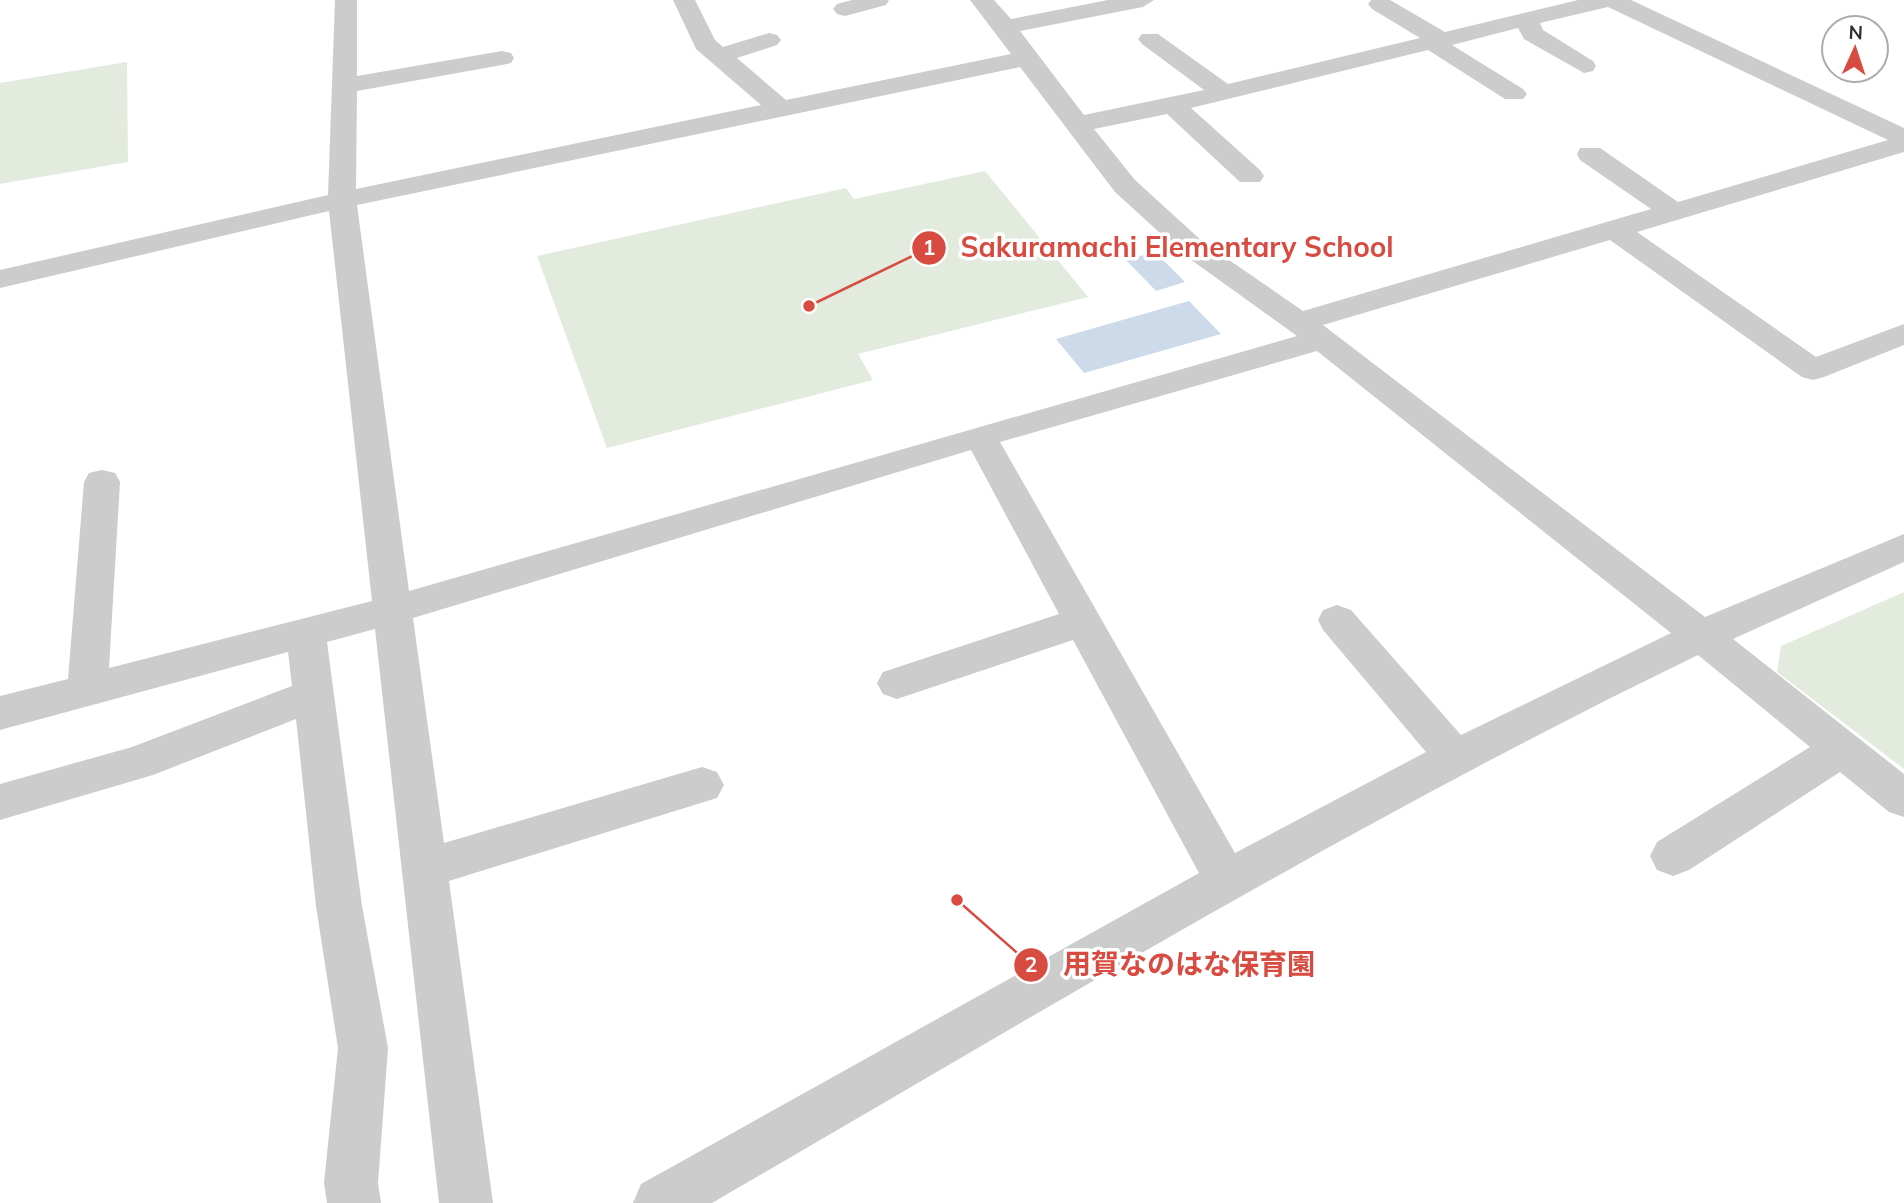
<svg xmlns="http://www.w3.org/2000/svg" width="1904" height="1203" font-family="Mulish,'Noto Sans JP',sans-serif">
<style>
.green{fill:#e3ebde}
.water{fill:#ccdae9}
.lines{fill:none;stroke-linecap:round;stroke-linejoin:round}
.minor{fill:#ccc;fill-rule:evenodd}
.leader{fill:none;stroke:#d74b40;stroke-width:2.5}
.callout-dot{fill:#d74b40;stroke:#fff;stroke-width:2.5}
.mark-label{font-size:21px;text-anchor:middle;font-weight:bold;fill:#fff}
.callout-label{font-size:28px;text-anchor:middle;font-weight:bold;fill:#d74b40;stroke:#fff;stroke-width:7;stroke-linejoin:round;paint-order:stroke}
</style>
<rect width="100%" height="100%" fill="#fff"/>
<!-- green -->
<path class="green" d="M 127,62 L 128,162 L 0,184 L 0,83 Z
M 985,171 L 1088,297 L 858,354 L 873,380 L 607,448 L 537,256 L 846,188 L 854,199 Z
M 1904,592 L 1904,769 L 1777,672 L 1781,646 Z"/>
<!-- water -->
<path class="water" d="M 1155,252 L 1185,282 L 1156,291 L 1126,260 Z
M 1189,301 L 1221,334 L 1084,373 L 1056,339 Z"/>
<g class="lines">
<!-- minor -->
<path class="minor" d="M 335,0 L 357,0 L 357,76 L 502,51 L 511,53 L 514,58 L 511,63 L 502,65 L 357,91 L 356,189 L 761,105 L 696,49 L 673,0 L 695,0 L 715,40 L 723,47 L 769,33 L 777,35 L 781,40 L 777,45 L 737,58 L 786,100 L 1011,54 L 970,0 L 994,0 L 1011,19 L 1108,0 L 1154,0 L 1143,7 L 1020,31 L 1084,115 L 1204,90 L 1142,44 L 1138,39 L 1142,34 L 1158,34 L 1228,84 L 1420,38 L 1372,9 L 1368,4 L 1371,0 L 1390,0 L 1445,32 L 1578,0 L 1631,0 L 1904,128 L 1904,152 L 1637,232 L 1816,357 L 1904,324 L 1904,345 L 1824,377 L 1813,380 L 1802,377 L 1610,240 L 1323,325 L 1705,617 L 1904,534 L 1904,562 L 1733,639 L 1904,774 L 1904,817 L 1889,812 L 1840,772 L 1689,870 L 1673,876 L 1657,870 L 1650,856 L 1657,842 L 1810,747 L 1698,655 C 1359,819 1038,1014 712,1203 L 633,1203 L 641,1184 L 1199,873 L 1073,640 L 897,699 L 883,694 L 877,683 L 883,672 L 1059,614 L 971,450 L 413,618 L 444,843 L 702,767 L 717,772 L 724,785 L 717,798 L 449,881 L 493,1203 L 439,1203 L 375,629 L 327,642 L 362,906 L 388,1048 L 378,1183 L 381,1203 L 327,1203 L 324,1183 L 338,1048 L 316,906 L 296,719 L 153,775 L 0,820 L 0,784 L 132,747 L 292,686 L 288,652 L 0,730 L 0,696 L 68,679 L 84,482 L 89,473 L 102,470 L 115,473 L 120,482 L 109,668 L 372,601 L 329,211 L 0,288 L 0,270 L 328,195 ZM 1608,7 L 1888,140 L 1678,202 L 1600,148 L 1580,148 L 1577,154 L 1580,160 L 1651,209 L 1303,311 L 1203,242 L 1135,180 L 1094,129 L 1167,114 L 1240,182 L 1260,182 L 1264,176 L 1260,170 L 1191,108 L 1428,50 L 1505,99 L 1523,99 L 1527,94 L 1523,89 L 1452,45 L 1518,28 L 1524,39 L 1584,73 L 1593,71 L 1596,66 L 1593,61 L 1543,30 L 1540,23 ZM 1020,67 L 1115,192 L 1183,254 L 1297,336 L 409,591 L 357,205 ZM 1317,351 L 1671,633 L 1461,735 L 1351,610 L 1337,605 L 1323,610 L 1318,620 L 1323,630 L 1426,752 L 1235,853 L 1000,442 Z
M 852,0 L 889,0 L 886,5 L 845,16 L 837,14 L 833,9 L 837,4 Z"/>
</g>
<!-- callouts -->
<path class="leader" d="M809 306L929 248M957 900L1031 965"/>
<g class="callout-dot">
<circle cx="809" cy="306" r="7"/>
<circle cx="957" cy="900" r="7"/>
<circle cx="929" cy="248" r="18"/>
<circle cx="1031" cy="965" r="18"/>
</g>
<g class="mark-label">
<text x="929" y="255">1</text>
<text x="1031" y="972">2</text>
</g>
<g class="callout-label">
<text x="1177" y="257">Sakuramachi Elementary School</text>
<text x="1189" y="974">用賀なのはな保育園</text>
</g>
<!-- north arrow -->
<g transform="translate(1855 49) rotate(3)"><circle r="33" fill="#ffffff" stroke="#acacac" stroke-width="2"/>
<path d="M0-5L12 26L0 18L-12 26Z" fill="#d74b40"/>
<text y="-10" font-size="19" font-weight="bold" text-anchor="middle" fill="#2f2f2f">N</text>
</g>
</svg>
